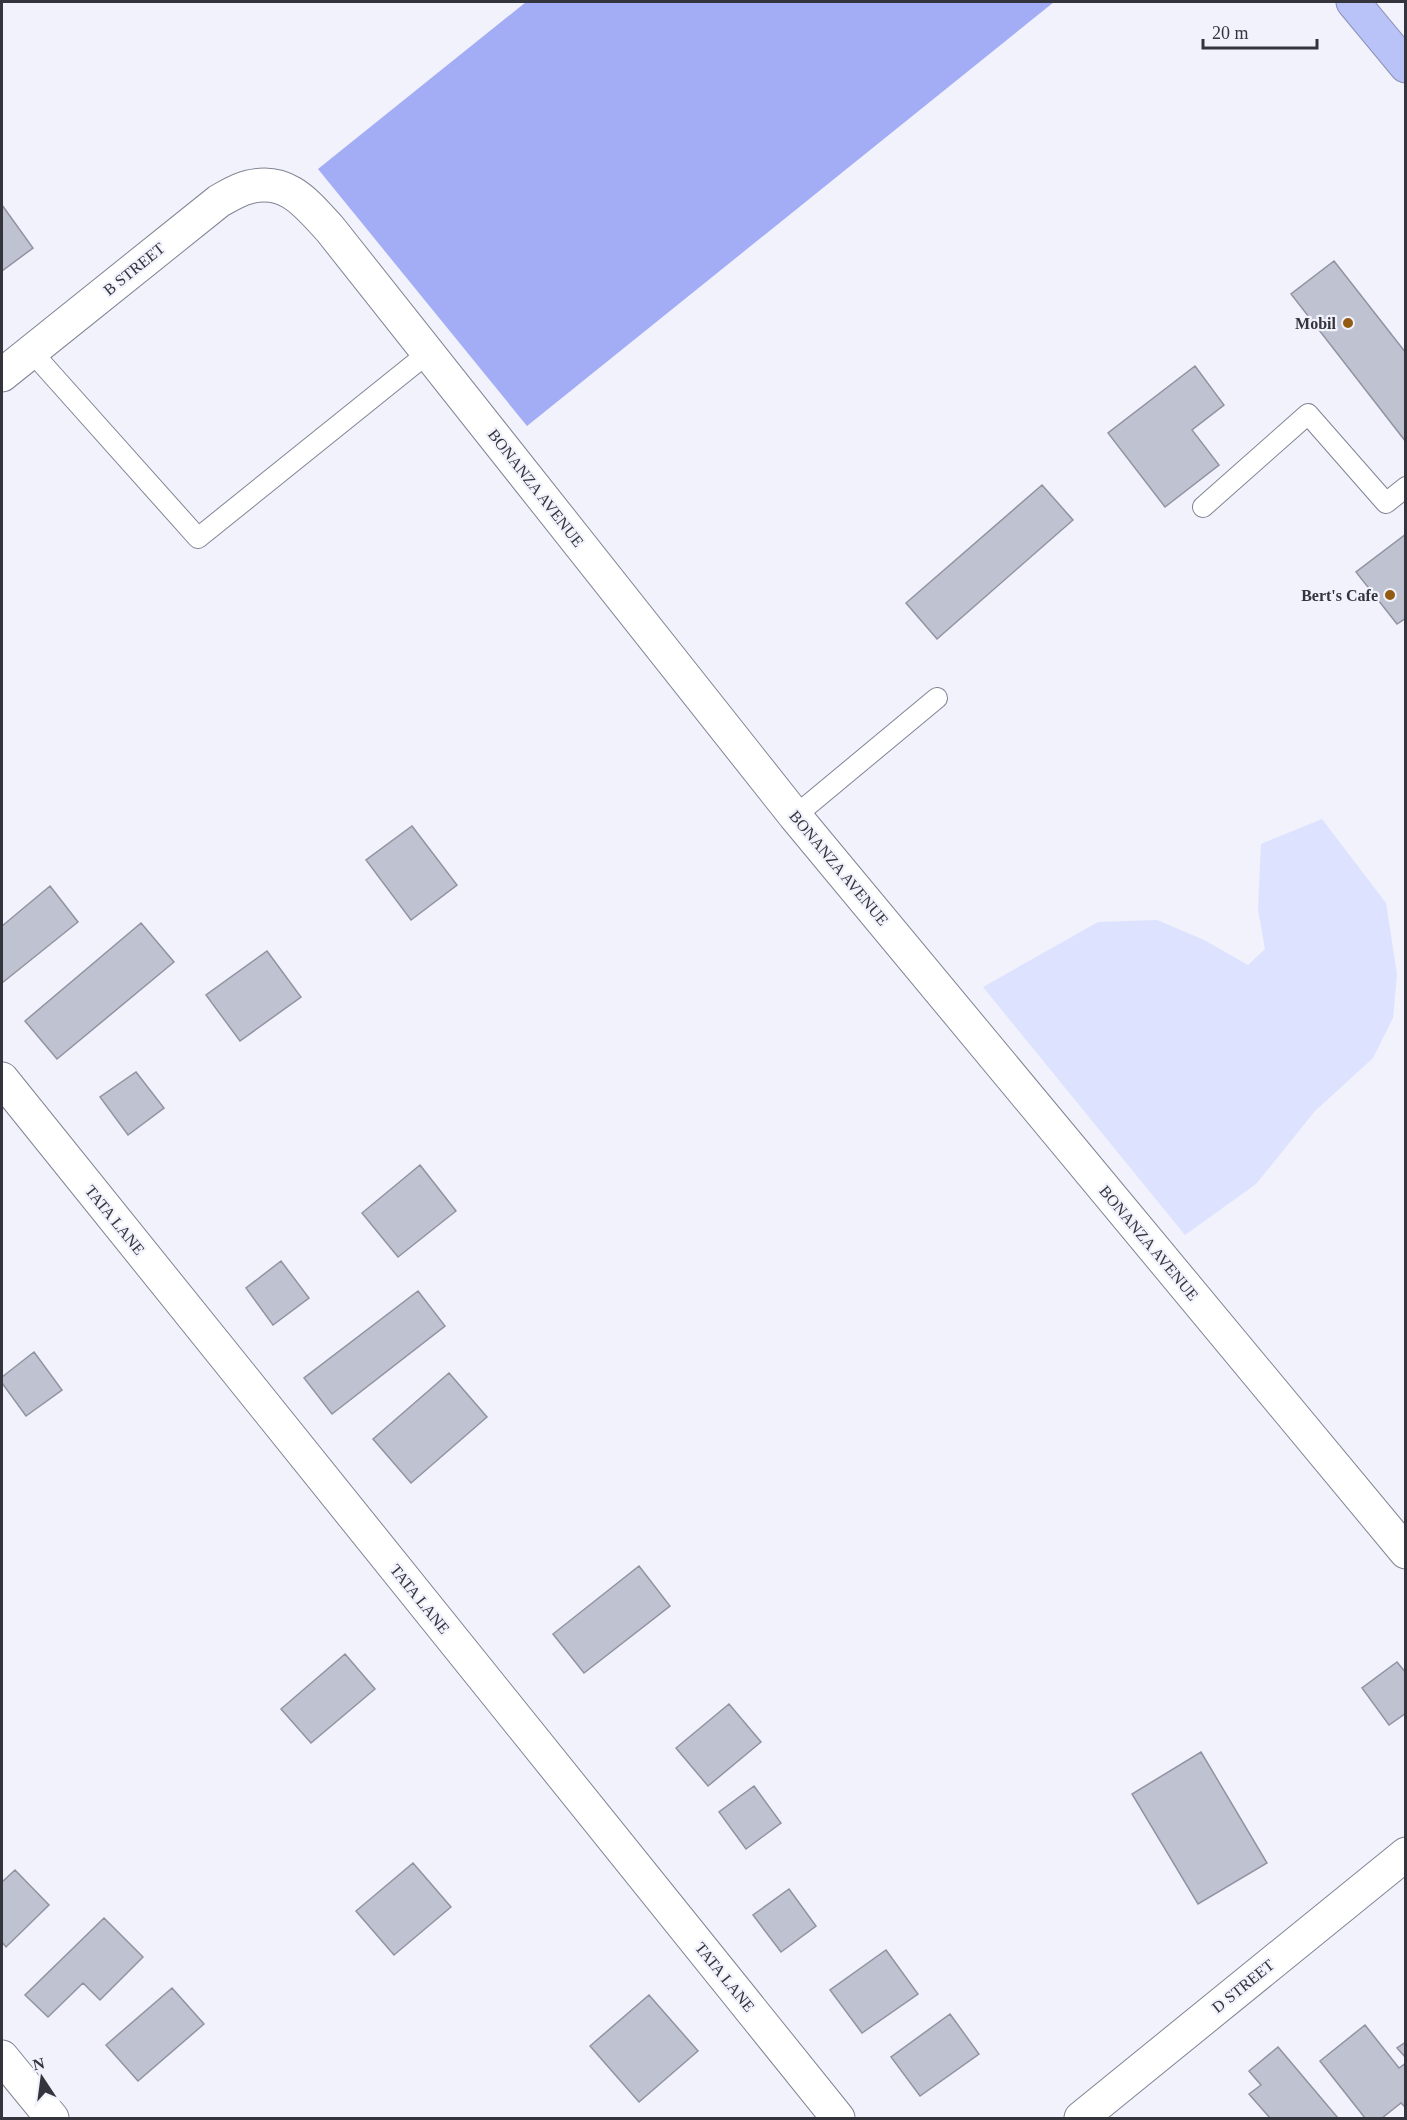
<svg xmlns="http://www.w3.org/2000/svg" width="1407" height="2120" font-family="Georgia,serif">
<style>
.green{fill:#dde2fe}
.forest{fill:#a2adf5}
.building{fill:#bfc2d1;stroke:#9193a2;stroke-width:1.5}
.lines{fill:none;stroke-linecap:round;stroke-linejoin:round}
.lane-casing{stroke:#818493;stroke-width:22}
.street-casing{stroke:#818493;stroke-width:35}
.secondary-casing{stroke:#818493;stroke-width:35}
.highway-casing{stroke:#8b91b6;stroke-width:35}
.lane{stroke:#fff;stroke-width:20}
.street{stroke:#fff;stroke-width:33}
.secondary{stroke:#fff;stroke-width:33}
.highway{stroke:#bac3f7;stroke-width:33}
.poi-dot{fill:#925c13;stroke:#f1f2fc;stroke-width:2}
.labels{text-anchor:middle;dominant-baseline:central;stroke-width:4.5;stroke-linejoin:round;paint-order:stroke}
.street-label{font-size:16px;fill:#34353c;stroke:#f1f2fc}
.poi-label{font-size:16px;font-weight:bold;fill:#34353c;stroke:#f1f2fc;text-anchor:end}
</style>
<rect width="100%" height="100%" fill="#f1f2fc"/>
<!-- green -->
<path class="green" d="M 1322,819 L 1386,903 L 1397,974 L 1393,1018 L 1373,1058 L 1315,1111 L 1256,1184 L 1185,1235 L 983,987 L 1098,922 L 1157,920 L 1204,940 L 1248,965 L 1265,949 L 1258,909 L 1261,844 Z"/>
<!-- forest -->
<path class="forest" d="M 526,2 L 1054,2 L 527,426 L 318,169 Z"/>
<!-- building -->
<path class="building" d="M 2,205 L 33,248 L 2,271 Z
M 1334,261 L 1406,353 L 1406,442 L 1291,294 Z
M 1195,366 L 1224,405 L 1192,430 L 1219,465 L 1165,507 L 1108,433 Z
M 1042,485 L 1073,520 L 937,639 L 906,603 Z
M 1406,534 L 1406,618 L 1397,624 L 1356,572 Z
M 412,826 L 457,885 L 411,920 L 366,860 Z
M 50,886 L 78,922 L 2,983 L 2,926 Z
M 141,923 L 174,962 L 57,1059 L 25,1021 Z
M 267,951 L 301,997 L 240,1041 L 206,995 Z
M 136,1072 L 164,1108 L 128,1135 L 100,1097 Z
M 420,1165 L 456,1211 L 398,1257 L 362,1213 Z
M 281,1261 L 309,1298 L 273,1325 L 246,1288 Z
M 418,1291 L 445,1326 L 332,1414 L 304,1378 Z
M 34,1352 L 62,1390 L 26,1416 L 2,1383 L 2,1377 Z
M 449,1373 L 487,1417 L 411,1483 L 373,1439 Z
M 639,1566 L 670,1606 L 584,1673 L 553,1634 Z
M 345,1654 L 375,1689 L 311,1743 L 281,1709 Z
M 1397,1662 L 1406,1673 L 1406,1713 L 1389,1725 L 1362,1688 Z
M 729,1704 L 761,1742 L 708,1786 L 676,1748 Z
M 1201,1752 L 1267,1863 L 1198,1904 L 1132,1794 Z
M 754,1786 L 781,1823 L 746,1849 L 719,1812 Z
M 413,1863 L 451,1907 L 394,1955 L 356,1911 Z
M 15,1870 L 49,1905 L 6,1947 L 2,1942 L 2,1882 Z
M 789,1889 L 816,1926 L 781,1952 L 753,1915 Z
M 104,1918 L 143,1957 L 100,2000 L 83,1983 L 48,2017 L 25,1995 Z
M 886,1950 L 918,1994 L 862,2033 L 830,1990 Z
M 172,1988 L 204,2024 L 138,2081 L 106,2045 Z
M 649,1995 L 698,2051 L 639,2102 L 590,2046 Z
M 950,2014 L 979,2054 L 920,2096 L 891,2057 Z
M 1365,2025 L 1399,2068 L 1406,2063 L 1406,2108 L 1401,2103 L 1382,2118 L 1365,2118 L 1320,2061 Z
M 1406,2042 L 1406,2058 L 1397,2048 Z
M 1278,2047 L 1338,2118 L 1270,2118 L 1249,2094 L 1261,2085 L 1249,2071 Z"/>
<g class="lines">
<defs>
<path id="lane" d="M 31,351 L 198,538 L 428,353
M 1203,507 L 1308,414 L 1386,503 L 1406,487
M 795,816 L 937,698"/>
<path id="street" d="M 2,375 L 219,201 C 228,196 239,189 249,187 C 287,177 307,204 330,229 L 795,816 L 1406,1552
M 2,1079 L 838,2118
M 2,2057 L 52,2118"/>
<path id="secondary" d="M 1081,2118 L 1406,1854"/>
<path id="highway" d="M 1353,2 L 1406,66"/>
</defs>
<!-- lane casing -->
<use href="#lane" class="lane-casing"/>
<!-- street casing -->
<use href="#street" class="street-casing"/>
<!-- secondary casing -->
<use href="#secondary" class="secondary-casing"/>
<!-- highway casing -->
<use href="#highway" class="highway-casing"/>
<!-- lane -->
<use href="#lane" class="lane"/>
<!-- street -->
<use href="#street" class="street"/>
<!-- secondary -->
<use href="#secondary" class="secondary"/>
<!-- highway -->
<use href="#highway" class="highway"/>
</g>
<!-- markers -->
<g class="poi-dot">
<circle cx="1348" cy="323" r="6"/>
<circle cx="1390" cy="595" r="6"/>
</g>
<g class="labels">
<!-- street labels -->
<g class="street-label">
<text transform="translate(134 269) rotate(-39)">B STREET</text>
<text transform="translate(536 488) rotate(52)">BONANZA AVENUE</text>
<text transform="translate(839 868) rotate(50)">BONANZA AVENUE</text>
<text transform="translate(115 1220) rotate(51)">TATA LANE</text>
<text transform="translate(1149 1243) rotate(50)">BONANZA AVENUE</text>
<text transform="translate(420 1599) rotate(51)">TATA LANE</text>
<text transform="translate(725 1977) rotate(51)">TATA LANE</text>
<text transform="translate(1243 1986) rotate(-39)">D STREET</text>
</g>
<!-- poi labels -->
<g class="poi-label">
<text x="1336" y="323">Mobil</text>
<text x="1378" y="595">Bert's Cafe</text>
</g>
</g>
<!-- border -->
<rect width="1407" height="2120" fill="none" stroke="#34353c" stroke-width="6"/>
<!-- north arrow -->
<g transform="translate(42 2078) rotate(347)" stroke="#f1f2fc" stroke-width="4.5" paint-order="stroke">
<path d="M0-4.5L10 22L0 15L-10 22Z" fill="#34353c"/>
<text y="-9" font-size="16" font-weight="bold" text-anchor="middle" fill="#34353c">N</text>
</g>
<!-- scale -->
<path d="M1203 39v9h114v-9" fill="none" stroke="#34353c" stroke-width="3"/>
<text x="1212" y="39" font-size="18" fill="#34353c" stroke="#f1f2fc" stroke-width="4.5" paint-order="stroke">20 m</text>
</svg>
